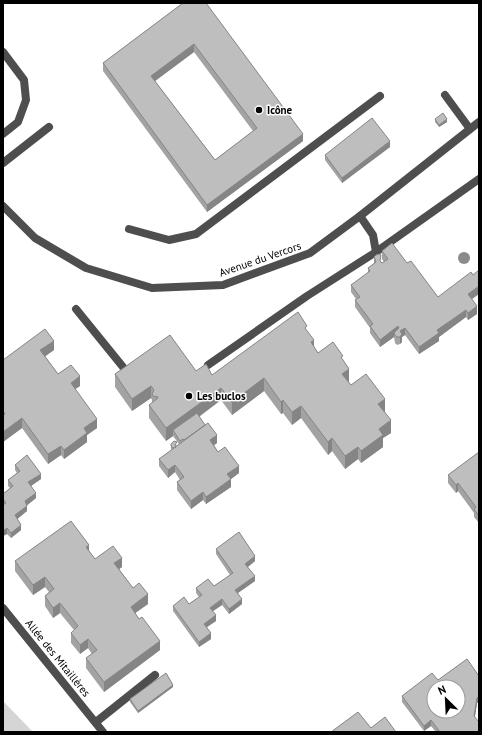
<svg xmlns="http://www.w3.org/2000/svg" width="482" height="735" font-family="'PT Sans',sans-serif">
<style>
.green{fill:#d5d5d5}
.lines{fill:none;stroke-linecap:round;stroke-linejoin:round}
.service{stroke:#4e4e4e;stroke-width:8}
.minor{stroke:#4e4e4e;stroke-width:8}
.tertiary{stroke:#4e4e4e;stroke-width:8}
.tree{fill:#8b8b8b}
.wall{fill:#a3a3a3;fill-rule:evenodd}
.shaded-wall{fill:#858585}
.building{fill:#bebebe;stroke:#858585;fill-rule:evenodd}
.poi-dot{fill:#000;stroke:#fff;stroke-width:1.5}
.labels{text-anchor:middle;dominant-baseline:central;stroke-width:3;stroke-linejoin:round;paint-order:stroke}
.poi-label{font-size:11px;font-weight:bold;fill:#000;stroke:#fff;text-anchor:start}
.street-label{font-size:11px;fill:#000;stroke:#fff}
</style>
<rect width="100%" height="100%" fill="#fff"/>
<!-- green -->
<path class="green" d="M 3,701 L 33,732 L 3,732 Z"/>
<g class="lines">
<!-- service -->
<path class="service" d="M 3,52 L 24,80 L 26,100 L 18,122 L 3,134
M 445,95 L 470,129
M 3,163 L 49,127
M 129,229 L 169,240 L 196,234 L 380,96
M 376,252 L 479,179
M 76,309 L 123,367
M 208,365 L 307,296 L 376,252 L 373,235 L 360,216"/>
<!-- minor -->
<path class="minor" d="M 3,608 L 103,732
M 96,722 L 155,675"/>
<!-- tertiary -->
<path class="tertiary" d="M 3,206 L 35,238 L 86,268 L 152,288 L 223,285 L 310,253 L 360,216 L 479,122"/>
</g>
<!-- trees -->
<circle class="tree" cx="464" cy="258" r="6"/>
<!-- wall -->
<path class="wall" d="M 183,3 L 303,141 L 207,212 L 103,71 L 103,63 ZM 194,52 L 253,131 L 215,160 L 155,81 Z
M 435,119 L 447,122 L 439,127 L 435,122 Z
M 390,147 L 342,183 L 325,160 L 325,155 Z
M 479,196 L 479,206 L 478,205 L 478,197 Z
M 382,251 L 407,263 L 438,297 L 472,299 L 477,314 L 468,320 L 466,317 L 439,337 L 439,341 L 419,354 L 405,335 L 402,337 L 402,342 L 400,344 L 397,345 L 395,343 L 394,337 L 380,347 L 370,333 L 370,328 L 355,307 L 355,300 L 356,299 L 351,292 L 351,285 L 368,273 L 368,268 L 374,264 L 374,257 L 382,263 L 384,262 L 382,259 Z
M 307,331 L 314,347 L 318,353 L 343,360 L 349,382 L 349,383 L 351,385 L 385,412 L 391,433 L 383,438 L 383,447 L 361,463 L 358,459 L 345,469 L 332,451 L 328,455 L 301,418 L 292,425 L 283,413 L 281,414 L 264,391 L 232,415 L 221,400 L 199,417 L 217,443 L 214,445 L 218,452 L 239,473 L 231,479 L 231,487 L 206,504 L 203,500 L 191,509 L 177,490 L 177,482 L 180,480 L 175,472 L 168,478 L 159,466 L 159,459 L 172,450 L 171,449 L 171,444 L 177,445 L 176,447 L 179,444 L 173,436 L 166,441 L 149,418 L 149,405 L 152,403 L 152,400 L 151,398 L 132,411 L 115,387 L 115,374 L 196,371 L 212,375 Z
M 54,350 L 45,356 L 58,374 L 80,386 L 75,389 L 97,428 L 87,435 L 87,442 L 64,459 L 61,455 L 48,464 L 22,428 L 3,442 L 3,360 Z
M 479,452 L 479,523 L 474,517 L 474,513 L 458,491 L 456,493 L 448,483 L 448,475 Z
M 15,465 L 41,479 L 31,486 L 36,498 L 27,505 L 27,511 L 17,519 L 21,530 L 11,538 L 7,534 L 3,536 L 3,494 L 10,488 L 8,486 L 8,480 L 17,473 L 15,470 Z
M 216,549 L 255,561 L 248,567 L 255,581 L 238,593 L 242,604 L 229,614 L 222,605 L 213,611 L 216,621 L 207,627 L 211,639 L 199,647 L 173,611 L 173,606 L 189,604 L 199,597 L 196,593 L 196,588 L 214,586 L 230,575 L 216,554 Z
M 89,551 L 95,559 L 122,567 L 119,569 L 133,588 L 148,604 L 135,613 L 160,650 L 104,692 L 86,668 L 86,658 L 92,654 L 88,648 L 80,654 L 71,643 L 71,633 L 74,630 L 60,613 L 53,618 L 45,606 L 45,596 L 49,592 L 45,587 L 33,595 L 15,571 L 15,561 Z
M 479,676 L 479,702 L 477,703 L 475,717 L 479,732 L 436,732 L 431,726 L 424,731 L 402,702 L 402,696 Z
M 173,687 L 138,713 L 130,702 L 130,699 Z"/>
<!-- shaded-wall -->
<path class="shaded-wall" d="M 194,44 L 194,52 L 151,84 L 151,76 Z
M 447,119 L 447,122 L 439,127 L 439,125 Z
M 303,134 L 303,141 L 207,212 L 207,205 Z
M 390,141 L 390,147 L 342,183 L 342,178 Z
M 479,286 L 479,294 L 468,302 L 468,294 Z
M 477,306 L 477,314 L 468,320 L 468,313 Z
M 466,310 L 466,317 L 439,337 L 439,341 L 419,354 L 419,347 L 437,330 Z
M 398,326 L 398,334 L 395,336 L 394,333 L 394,337 L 380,347 L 380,340 Z
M 405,328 L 405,335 L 402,337 L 402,342 L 400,344 L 400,331 Z
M 314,340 L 314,353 L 311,342 Z
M 54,341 L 54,350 L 40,360 L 40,350 Z
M 349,369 L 349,382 L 342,387 L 342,374 Z
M 80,376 L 80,386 L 71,392 L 71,383 Z
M 264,378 L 264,391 L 232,415 L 232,402 Z
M 151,386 L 151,398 L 132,411 L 132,399 Z
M 221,388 L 221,400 L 175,434 L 173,430 L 173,436 L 166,441 L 166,428 Z
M 385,399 L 385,412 L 378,416 L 378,404 Z
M 283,400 L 283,413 L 281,414 L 281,402 Z
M 301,406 L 301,418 L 292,425 L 292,412 Z
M 22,418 L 22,428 L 3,442 L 3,432 Z
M 97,419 L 97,428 L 87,435 L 87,442 L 64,459 L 64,450 L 84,428 Z
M 391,420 L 391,433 L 383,438 L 383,447 L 361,463 L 361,451 L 379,429 Z
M 217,435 L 217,443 L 210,448 L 210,440 Z
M 332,438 L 332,451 L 328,455 L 328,442 Z
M 61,446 L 61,455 L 48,464 L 48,454 Z
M 358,447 L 358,459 L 345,469 L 345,456 Z
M 175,465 L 175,472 L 168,478 L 168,470 Z
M 239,466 L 239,473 L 231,479 L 231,487 L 206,504 L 206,497 L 227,474 Z
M 41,474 L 41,479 L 28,488 L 28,482 Z
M 458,483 L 458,491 L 456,493 L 456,485 Z
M 203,492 L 203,500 L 191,509 L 191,501 Z
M 36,493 L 36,498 L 25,507 L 25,501 Z
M 27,506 L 27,511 L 15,521 L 15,515 Z
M 21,525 L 21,530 L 11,538 L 11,533 Z
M 7,528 L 7,534 L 3,536 L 3,531 Z
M 89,545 L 89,555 L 86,547 Z
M 255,556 L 255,561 L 245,569 L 245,564 Z
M 122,558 L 122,567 L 114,573 L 114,563 Z
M 255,576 L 255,581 L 235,595 L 235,590 Z
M 45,577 L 45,587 L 33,595 L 33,585 Z
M 148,594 L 148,604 L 131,616 L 131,607 Z
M 222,599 L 222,605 L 210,613 L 210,608 Z
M 242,599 L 242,604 L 229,614 L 229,609 Z
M 60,603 L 60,613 L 53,618 L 53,608 Z
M 216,615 L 216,621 L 204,629 L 204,624 Z
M 211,633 L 211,639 L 199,647 L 199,642 Z
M 88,639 L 88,648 L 80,654 L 80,645 Z
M 160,641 L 160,650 L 104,692 L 104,682 Z
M 173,685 L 173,687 L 138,713 L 138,711 Z
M 479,696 L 479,702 L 477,703 L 474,722 L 474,716 L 477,698 Z
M 431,720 L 431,726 L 424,731 L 424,726 Z"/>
<!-- building -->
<path class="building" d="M 183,3 L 206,3 L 303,134 L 207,205 L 103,63 ZM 194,44 L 257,128 L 215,160 L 151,76 Z
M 443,113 L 447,119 L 439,125 L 435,119 Z
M 372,118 L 390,141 L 342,178 L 325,155 Z
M 392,243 L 407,263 L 411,261 L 438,297 L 471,272 L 473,275 L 479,270 L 479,286 L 468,294 L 477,306 L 468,313 L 466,310 L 437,330 L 439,333 L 419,347 L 405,328 L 400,331 L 402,334 L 400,337 L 397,337 L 395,335 L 394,333 L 399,328 L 398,326 L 380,340 L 370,326 L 373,324 L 355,300 L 360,297 L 351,285 L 370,271 L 368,268 L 376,262 L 374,257 L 376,255 L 379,254 L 381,255 L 380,261 L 382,263 L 388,259 L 382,251 Z
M 298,312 L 307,326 L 305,328 L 314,340 L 311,342 L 318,353 L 333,342 L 343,356 L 341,357 L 349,369 L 342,374 L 351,385 L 366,374 L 385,399 L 378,404 L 391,420 L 379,429 L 383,435 L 361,451 L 358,447 L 345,456 L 332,438 L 328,442 L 301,406 L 292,412 L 283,400 L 281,402 L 264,378 L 232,402 L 221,388 L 166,428 L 149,405 L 158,398 L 157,396 L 154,397 L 152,394 L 154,390 L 151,386 L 132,399 L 115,374 L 170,335 L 196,371 L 206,364 L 212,375 Z
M 45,329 L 54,341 L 40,350 L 58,374 L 71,365 L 80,376 L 71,383 L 97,419 L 84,428 L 87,433 L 64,450 L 61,446 L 48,454 L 22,418 L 3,432 L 3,415 L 5,414 L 3,411 L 3,360 Z
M 197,413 L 205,425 L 184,440 L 183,439 L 180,441 L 173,430 Z
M 208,423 L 217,435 L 210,440 L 218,452 L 225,447 L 239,466 L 227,474 L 231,479 L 206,497 L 203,492 L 191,501 L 177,482 L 184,477 L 175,465 L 168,470 L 159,459 Z
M 174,441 L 177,442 L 175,445 L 176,447 L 173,448 L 171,446 L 171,444 Z
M 479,452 L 479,516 L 474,509 L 476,507 L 458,483 L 456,485 L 448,475 Z
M 27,455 L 41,474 L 28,482 L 36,493 L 25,501 L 27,506 L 15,515 L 21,525 L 11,533 L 7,528 L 3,531 L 3,505 L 6,503 L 3,499 L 3,494 L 13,486 L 8,480 L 20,471 L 15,465 Z
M 71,521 L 89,545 L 86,547 L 95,559 L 113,546 L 122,558 L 114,563 L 133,588 L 139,583 L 148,594 L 131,607 L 139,619 L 142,617 L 160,641 L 104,682 L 86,658 L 97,650 L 88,639 L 80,645 L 71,633 L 78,626 L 60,603 L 53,608 L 45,596 L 54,589 L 45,577 L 33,585 L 15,561 Z
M 239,532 L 255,556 L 245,564 L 255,576 L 235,590 L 242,599 L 229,609 L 222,599 L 210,608 L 216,615 L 204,624 L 211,633 L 199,642 L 173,606 L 184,597 L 189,604 L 202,595 L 196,588 L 208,579 L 214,586 L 233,573 L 216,549 Z
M 467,659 L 479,676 L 479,696 L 477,698 L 474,716 L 479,722 L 479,730 L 477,732 L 440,732 L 431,720 L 424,726 L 402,696 L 432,673 L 438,680 ZM 434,687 L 458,687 L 458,711 L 434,711 Z
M 166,673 L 173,685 L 138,711 L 130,699 Z
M 358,712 L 371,728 L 385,717 L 396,732 L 331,732 Z"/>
<!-- markers -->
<g class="poi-dot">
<circle cx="259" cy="110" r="4"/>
<circle cx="189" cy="396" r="4"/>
</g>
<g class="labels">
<!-- poi labels -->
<g class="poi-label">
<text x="267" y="110">Icône</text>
<text x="197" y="396">Les buclos</text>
</g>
<!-- street labels -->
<g class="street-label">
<text transform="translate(260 259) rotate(-19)">Avenue du Vercors</text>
<text transform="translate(58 658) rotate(51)">Allée des Mitaillères</text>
</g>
</g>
<!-- border -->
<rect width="482" height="735" fill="none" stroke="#000000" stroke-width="8"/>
<!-- north arrow -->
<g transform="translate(446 699) rotate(336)"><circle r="19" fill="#ffffff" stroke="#999999"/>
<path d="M0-3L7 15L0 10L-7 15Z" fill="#000000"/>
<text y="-6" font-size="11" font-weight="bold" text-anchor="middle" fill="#000000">N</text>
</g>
</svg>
